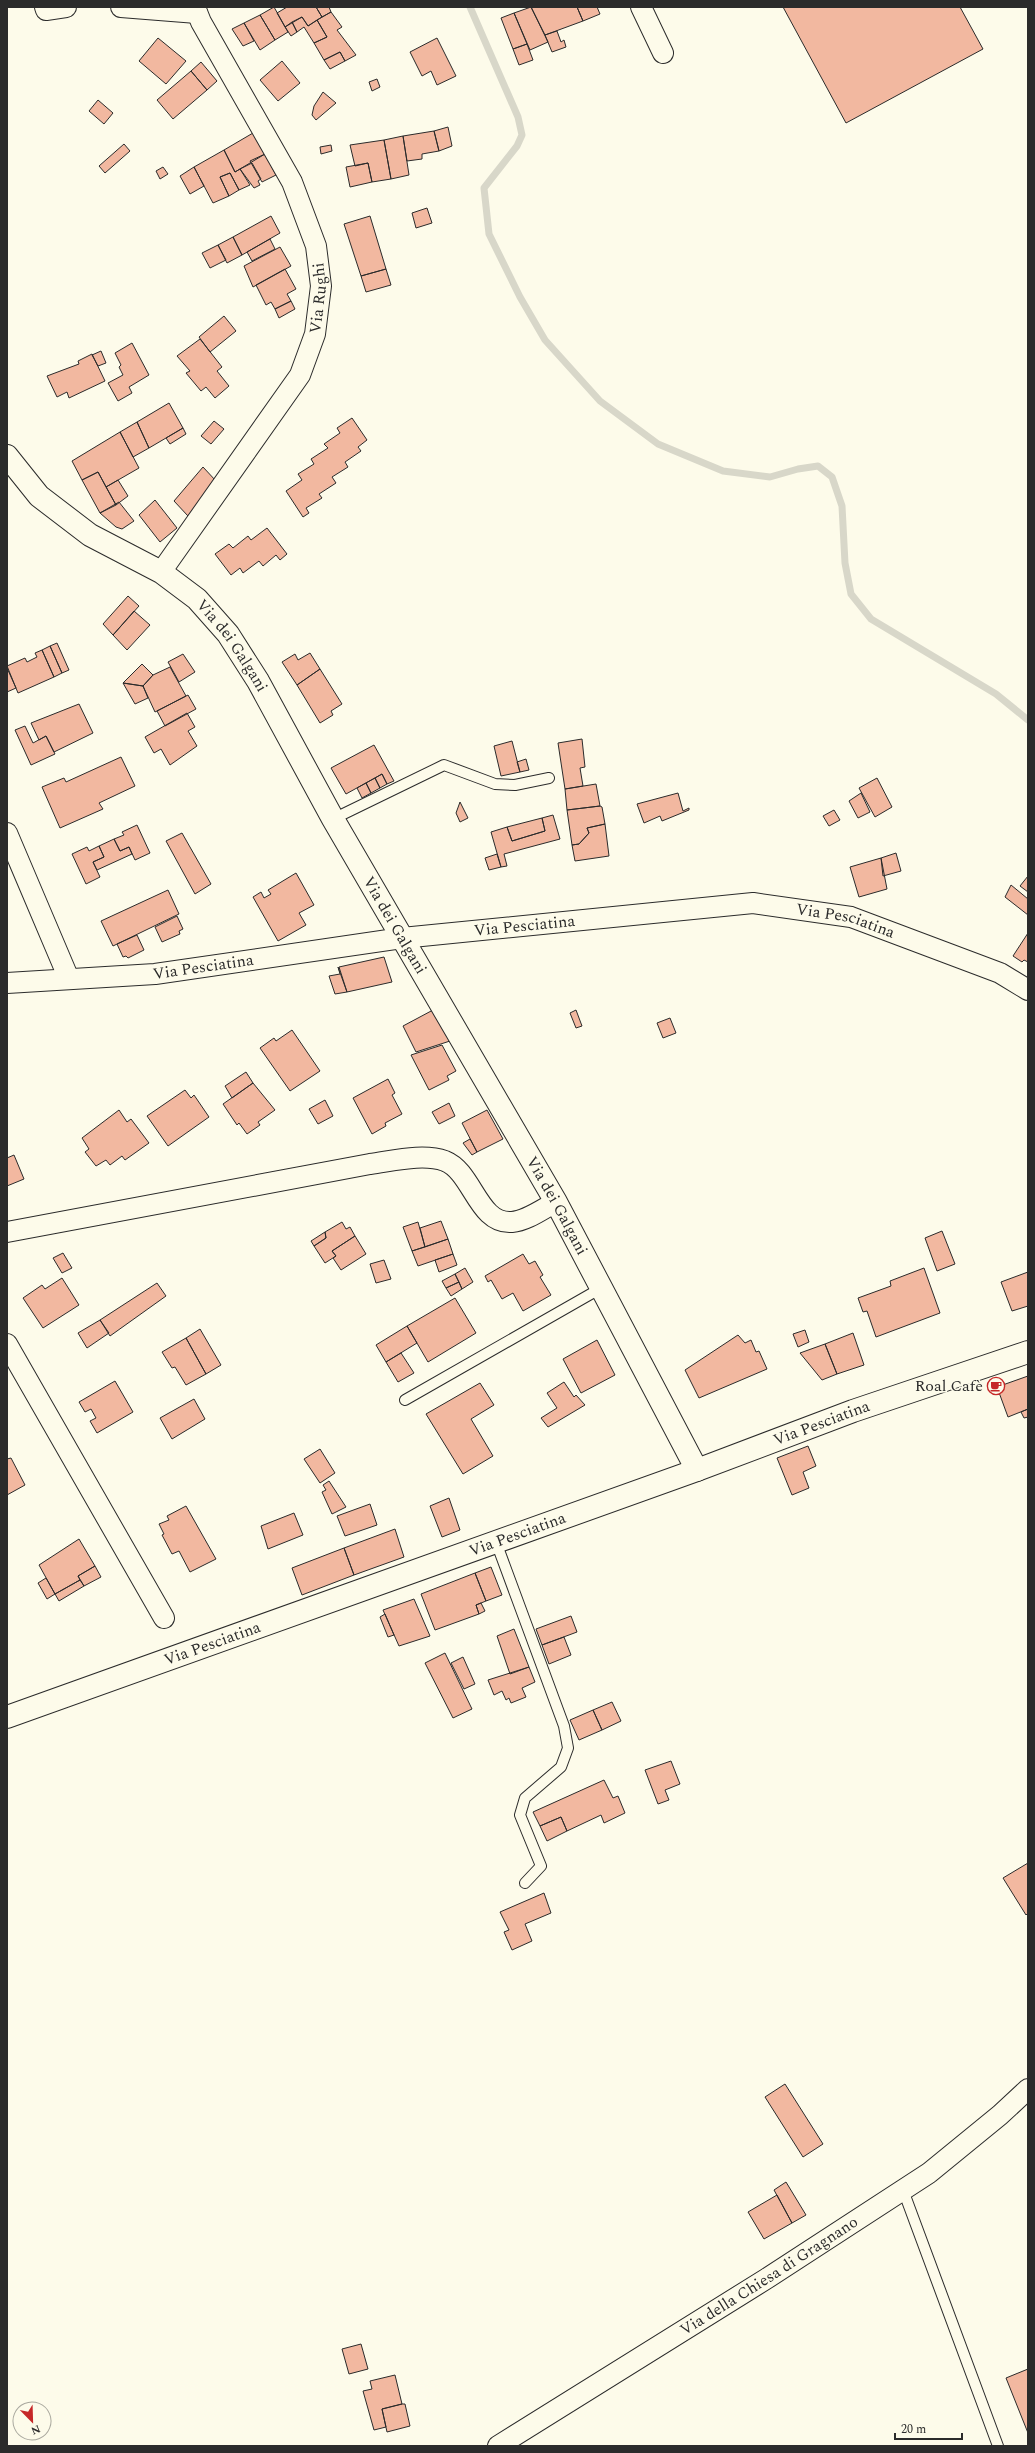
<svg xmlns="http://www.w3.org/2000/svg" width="1035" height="2453" font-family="Spectral,serif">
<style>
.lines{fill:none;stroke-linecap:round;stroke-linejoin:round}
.stream{stroke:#d8d7c9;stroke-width:7}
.building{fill:#f2b8a0;stroke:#2b2b2b}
.service-casing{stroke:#2b2b2b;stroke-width:12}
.minor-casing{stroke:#2b2b2b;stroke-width:22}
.tertiary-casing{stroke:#2b2b2b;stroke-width:24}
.primary-casing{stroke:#2b2b2b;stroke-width:24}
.service{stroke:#fdfbea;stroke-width:10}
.minor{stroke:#fdfbea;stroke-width:20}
.tertiary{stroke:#fdfbea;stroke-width:22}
.primary{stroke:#fdfbea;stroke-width:22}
.labels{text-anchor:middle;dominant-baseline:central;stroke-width:3;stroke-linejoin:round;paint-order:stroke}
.street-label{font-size:16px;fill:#2b2b2b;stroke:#fdfbea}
.poi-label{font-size:16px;fill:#2b2b2b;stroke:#fdfbea;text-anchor:end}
</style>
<rect width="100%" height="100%" fill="#fdfbea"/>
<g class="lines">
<!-- stream -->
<path class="stream" d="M 470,7 L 518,117 L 522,135 L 517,146 L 484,188 L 489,234 L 520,297 L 545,340 L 600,401 L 658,444 L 723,471 L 770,477 L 798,469 L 818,466 L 832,477 L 842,506 L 845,563 L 851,594 L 871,619 L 996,694 L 1028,720"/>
</g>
<!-- building -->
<path class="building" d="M 274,7 L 288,32 L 275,40 L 260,15 Z
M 287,7 L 316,7 L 322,17 L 308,26 L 302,17 L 285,27 L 277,13 Z
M 316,7 L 329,7 L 331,12 L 322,17 Z
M 531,7 L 548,42 L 530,50 L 514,13 Z
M 531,7 L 577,7 L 583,21 L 545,35 Z
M 577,7 L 597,7 L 600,14 L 583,21 Z
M 783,7 L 960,7 L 983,49 L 846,123 Z
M 331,12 L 342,27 L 337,30 L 356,55 L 345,61 L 340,52 L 324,60 L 314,43 L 327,37 L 317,20 Z
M 514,13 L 527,44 L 513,49 L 501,18 Z
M 260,15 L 275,40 L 260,50 L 244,23 Z
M 302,17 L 308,26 L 317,20 L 327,37 L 314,43 L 304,27 L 297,32 L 292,22 Z
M 292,22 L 297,32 L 291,36 L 285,27 Z
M 244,23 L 254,41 L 243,46 L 232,29 Z
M 557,31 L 561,42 L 564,40 L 566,47 L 552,52 L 545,35 Z
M 158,38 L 186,61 L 166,84 L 139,61 Z
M 437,38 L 456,76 L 437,85 L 431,71 L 422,76 L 410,52 Z
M 527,44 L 533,60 L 519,65 L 513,49 Z
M 340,52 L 345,61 L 330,69 L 324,60 Z
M 282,61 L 300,83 L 278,101 L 260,80 Z
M 201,62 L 217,81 L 207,90 L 191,71 Z
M 191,71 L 207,90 L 173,119 L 157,100 Z
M 377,79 L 380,87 L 372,91 L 369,82 Z
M 323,92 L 336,103 L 316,120 L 312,115 L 314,106 Z
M 98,100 L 113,113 L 104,124 L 89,111 Z
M 448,127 L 452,146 L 439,151 L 434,131 Z
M 434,131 L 439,151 L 422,154 L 422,159 L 407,161 L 403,136 Z
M 253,133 L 265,154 L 235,172 L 224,150 Z
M 403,136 L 409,175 L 391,179 L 384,140 Z
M 384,140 L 391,179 L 372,182 L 368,163 L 355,166 L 350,145 Z
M 124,144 L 130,151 L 105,173 L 99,166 Z
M 331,145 L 332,151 L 321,154 L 320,147 Z
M 224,150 L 235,172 L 240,169 L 250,185 L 239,190 L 230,173 L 220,177 L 229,196 L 213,203 L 194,167 Z
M 265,154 L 276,175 L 262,182 L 250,161 Z
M 252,163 L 261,179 L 258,181 L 260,185 L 254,188 L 240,169 Z
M 368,163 L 372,182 L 350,187 L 346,167 Z
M 163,167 L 168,174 L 160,179 L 156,171 Z
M 194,167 L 204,186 L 190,194 L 180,176 Z
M 230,173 L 239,190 L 229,196 L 220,177 Z
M 427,208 L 432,223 L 416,228 L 412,213 Z
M 271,216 L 280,233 L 242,255 L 233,237 Z
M 370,216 L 386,269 L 361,276 L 344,224 Z
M 233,237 L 242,255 L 227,263 L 218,245 Z
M 270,239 L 275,249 L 252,261 L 247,252 Z
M 218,245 L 226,260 L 210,268 L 202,253 Z
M 280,247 L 291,266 L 253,287 L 244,266 Z
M 285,269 L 296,289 L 287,294 L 291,301 L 275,309 L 271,302 L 266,305 L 256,285 Z
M 386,269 L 391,285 L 366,292 L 361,276 Z
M 291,301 L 295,309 L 279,318 L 275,309 Z
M 224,316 L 236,331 L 210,352 L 199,337 Z
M 200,339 L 222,367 L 217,371 L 229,386 L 215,398 L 206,387 L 201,391 L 186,373 L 190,371 L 177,356 Z
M 132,343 L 149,375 L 129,387 L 132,393 L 118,401 L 108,383 L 123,375 L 119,367 L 121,365 L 115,353 Z
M 101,351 L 106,363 L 98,366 L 92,355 Z
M 92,354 L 105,381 L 69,398 L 67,392 L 57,397 L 47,376 L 79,364 L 78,361 Z
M 169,403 L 183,428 L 149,448 L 137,422 Z
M 352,418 L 367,440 L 358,447 L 361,451 L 345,462 L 348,467 L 332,477 L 336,483 L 319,494 L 322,498 L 306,508 L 309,513 L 303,517 L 286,491 L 302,480 L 298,474 L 314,464 L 311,459 L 328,448 L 324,444 L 340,433 L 337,428 Z
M 214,421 L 224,429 L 211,444 L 201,436 Z
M 137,422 L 149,448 L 133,457 L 120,432 Z
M 183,428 L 186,434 L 170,444 L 166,438 Z
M 120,432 L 139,468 L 106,487 L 98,472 L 82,480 L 72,461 Z
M 203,467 L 216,481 L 188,516 L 174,501 Z
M 98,472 L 116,505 L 100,513 L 82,480 Z
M 118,480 L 128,496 L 116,505 L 106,487 Z
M 155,500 L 177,528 L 160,542 L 139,515 Z
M 119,502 L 134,521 L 122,529 L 116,527 L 100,513 Z
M 267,528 L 287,554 L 280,560 L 276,555 L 263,566 L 259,561 L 243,573 L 240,568 L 231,575 L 215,554 L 229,544 L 233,548 L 248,536 L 251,540 Z
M 128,596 L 139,606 L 113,635 L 103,624 Z
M 134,611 L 150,625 L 127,650 L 113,635 Z
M 57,643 L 69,670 L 62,673 L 50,646 Z
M 50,646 L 62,673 L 54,677 L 42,650 Z
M 42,650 L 54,677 L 18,693 L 7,666 L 25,658 L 27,662 L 37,657 L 35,653 Z
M 310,653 L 320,669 L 297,685 L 282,662 L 295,654 L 298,660 Z
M 183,654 L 195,672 L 179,682 L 168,662 Z
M 142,664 L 153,675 L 143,686 L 123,683 Z
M 170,667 L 186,696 L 155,712 L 143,686 L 153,675 Z
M 7,668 L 16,688 L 7,692 Z
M 320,669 L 342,704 L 331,711 L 333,715 L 320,723 L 297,685 Z
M 123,683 L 143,686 L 148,698 L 135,704 Z
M 188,695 L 196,709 L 165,726 L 157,711 Z
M 79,704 L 93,733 L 54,752 L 46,736 L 39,740 L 31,723 Z
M 187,713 L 195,727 L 188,731 L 197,746 L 170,765 L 161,749 L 154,753 L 145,737 Z
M 25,726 L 33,743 L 46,736 L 55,754 L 31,765 L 15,730 Z
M 582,739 L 585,767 L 580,768 L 583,786 L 565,789 L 558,743 Z
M 512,741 L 520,772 L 501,776 L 494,746 Z
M 374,745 L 394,781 L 387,784 L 382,774 L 346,794 L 331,768 Z
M 121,757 L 135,786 L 99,803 L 103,809 L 60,828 L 42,787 L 64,778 L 66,782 Z
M 526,759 L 529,770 L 520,772 L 517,762 Z
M 382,774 L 387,784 L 380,788 L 375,778 Z
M 375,778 L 380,788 L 371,793 L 366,783 Z
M 877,778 L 892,807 L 875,817 L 859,788 Z
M 366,783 L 371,793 L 362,798 L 357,788 Z
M 596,784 L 600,806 L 567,810 L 565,789 Z
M 678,793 L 683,811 L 689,808 L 689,810 L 662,821 L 660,816 L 644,823 L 637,804 Z
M 861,793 L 870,812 L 858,818 L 849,801 Z
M 460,802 L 468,818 L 460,822 L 456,813 Z
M 600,806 L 602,807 L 605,824 L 587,828 L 589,833 L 579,844 L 572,845 L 567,810 Z
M 834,810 L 840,820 L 829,826 L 823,816 Z
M 553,815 L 560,839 L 504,854 L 507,866 L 501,867 L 491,832 L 507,827 L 512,841 L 545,831 L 542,818 Z
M 542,818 L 545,831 L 512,841 L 507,827 Z
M 605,824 L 609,856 L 575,861 L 572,845 L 579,844 L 589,833 L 587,828 Z
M 137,825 L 150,853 L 135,860 L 129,847 L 120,851 L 114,839 L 124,835 L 122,832 Z
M 182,833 L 211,884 L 195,894 L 166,841 Z
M 114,839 L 120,851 L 129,847 L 132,854 L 97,870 L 93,862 L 104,857 L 99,846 Z
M 99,846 L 104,857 L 93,862 L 100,877 L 86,884 L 72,854 L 87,847 L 89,851 Z
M 896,853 L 901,871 L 883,876 L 881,858 Z
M 497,854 L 501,867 L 489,870 L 485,858 Z
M 881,858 L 887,889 L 859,897 L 850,867 Z
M 296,873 L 314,905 L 299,913 L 306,925 L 278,941 L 253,897 L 261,892 L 264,898 L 271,894 L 268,890 Z
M 1028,876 L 1028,892 L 1020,886 Z
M 1011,885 L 1028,899 L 1028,915 L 1005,897 Z
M 168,890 L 179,914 L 113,946 L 101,921 Z
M 177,916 L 183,929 L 179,931 L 180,934 L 162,942 L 155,927 Z
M 1028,933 L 1028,962 L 1024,960 L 1022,962 L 1013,956 Z
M 137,935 L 144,950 L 128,958 L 126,956 L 123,957 L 117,944 Z
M 384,957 L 392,982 L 347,992 L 339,967 Z
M 338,967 L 347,992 L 335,994 L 329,976 L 340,974 Z
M 433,1010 L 450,1041 L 416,1052 L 403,1026 Z
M 576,1010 L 582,1026 L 576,1028 L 570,1013 Z
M 670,1018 L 676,1033 L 663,1038 L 657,1023 Z
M 292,1030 L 320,1071 L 290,1091 L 260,1048 L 274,1038 L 276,1041 Z
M 442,1045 L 456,1071 L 447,1076 L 449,1080 L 429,1090 L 411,1055 Z
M 246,1072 L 253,1083 L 232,1098 L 225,1086 Z
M 388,1079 L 395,1093 L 392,1095 L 402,1114 L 385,1123 L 386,1126 L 372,1134 L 353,1098 Z
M 253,1083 L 275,1110 L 258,1122 L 260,1125 L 247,1134 L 239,1123 L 237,1125 L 223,1104 Z
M 185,1090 L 191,1098 L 194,1095 L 209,1117 L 168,1146 L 147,1116 Z
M 325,1100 L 333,1116 L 318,1124 L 309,1109 Z
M 449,1103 L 455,1116 L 439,1124 L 432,1112 Z
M 119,1110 L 127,1122 L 131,1119 L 149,1143 L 125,1160 L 122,1156 L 110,1165 L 106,1160 L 96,1166 L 85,1152 L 89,1149 L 82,1138 Z
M 487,1110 L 503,1139 L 477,1152 L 462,1123 Z
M 470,1139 L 477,1152 L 472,1155 L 463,1143 Z
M 14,1155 L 24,1179 L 7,1186 L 7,1158 Z
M 441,1221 L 448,1239 L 425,1247 L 420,1228 Z
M 342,1222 L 346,1229 L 350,1227 L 355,1236 L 332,1251 L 336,1256 L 325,1263 L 314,1246 L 326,1238 L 325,1232 Z
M 418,1222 L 425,1247 L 412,1251 L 403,1227 Z
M 942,1231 L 955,1264 L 937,1271 L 925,1238 Z
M 325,1232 L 326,1238 L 314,1246 L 311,1241 Z
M 355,1236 L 366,1254 L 341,1270 L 333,1258 L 336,1256 L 332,1251 Z
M 448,1239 L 453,1254 L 418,1266 L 412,1251 Z
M 63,1253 L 72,1268 L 62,1273 L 53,1258 Z
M 453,1254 L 457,1265 L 439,1272 L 435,1260 Z
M 523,1254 L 529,1264 L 535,1261 L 543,1275 L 540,1277 L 551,1295 L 523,1311 L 513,1293 L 502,1299 L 491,1280 L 488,1282 L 485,1276 Z
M 384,1260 L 391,1279 L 376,1283 L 370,1264 Z
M 465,1268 L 473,1282 L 462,1289 L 455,1274 Z
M 924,1268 L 940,1313 L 876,1337 L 867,1311 L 863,1312 L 858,1298 L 891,1286 L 890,1281 Z
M 1028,1272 L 1028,1306 L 1012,1311 L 1001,1282 Z
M 455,1274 L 459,1282 L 446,1288 L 442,1281 Z
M 62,1278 L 79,1305 L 43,1328 L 23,1298 L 42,1285 L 45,1289 Z
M 459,1282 L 462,1289 L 451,1296 L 446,1288 Z
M 157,1283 L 166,1296 L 110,1336 L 100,1320 Z
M 455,1298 L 476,1333 L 428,1362 L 407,1326 Z
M 100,1320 L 109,1333 L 87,1348 L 78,1333 Z
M 407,1326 L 417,1343 L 386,1362 L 376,1345 Z
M 200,1329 L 221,1365 L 206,1374 L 186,1338 Z
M 805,1330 L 809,1342 L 798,1347 L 793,1334 Z
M 853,1333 L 864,1365 L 837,1374 L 825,1344 Z
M 738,1335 L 745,1343 L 751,1340 L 756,1352 L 759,1351 L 767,1369 L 699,1398 L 685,1370 Z
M 186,1338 L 206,1374 L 186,1385 L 175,1367 L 172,1368 L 162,1352 Z
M 597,1340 L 615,1375 L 581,1393 L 563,1359 Z
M 825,1344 L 837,1374 L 822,1380 L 800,1353 Z
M 401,1353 L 414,1373 L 398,1382 L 386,1362 Z
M 1028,1376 L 1028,1409 L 1008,1417 L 997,1387 Z
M 115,1381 L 133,1412 L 97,1433 L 90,1421 L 96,1418 L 91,1409 L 85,1412 L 79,1402 Z
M 564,1382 L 574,1397 L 576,1395 L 585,1405 L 548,1427 L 541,1418 L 557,1408 L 547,1393 Z
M 480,1383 L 494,1405 L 471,1419 L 493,1456 L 463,1474 L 426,1414 Z
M 194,1399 L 205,1419 L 172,1439 L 160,1418 Z
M 1028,1409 L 1028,1417 L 1024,1418 L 1021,1412 Z
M 808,1446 L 816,1466 L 803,1472 L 809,1488 L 792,1495 L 777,1458 Z
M 320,1449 L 335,1473 L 320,1483 L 304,1459 Z
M 11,1458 L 25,1485 L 7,1495 L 7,1459 Z
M 329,1481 L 346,1507 L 332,1514 L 322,1492 L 326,1490 L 323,1485 Z
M 449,1498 L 460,1530 L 442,1537 L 430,1506 Z
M 370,1504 L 377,1525 L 345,1536 L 337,1516 Z
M 186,1506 L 216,1559 L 190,1572 L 179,1551 L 172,1554 L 162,1535 L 164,1534 L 159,1524 L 169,1520 L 167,1516 Z
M 294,1513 L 303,1535 L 268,1549 L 261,1526 Z
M 395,1529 L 404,1557 L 354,1575 L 344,1548 Z
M 79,1539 L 95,1566 L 78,1576 L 80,1580 L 55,1594 L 39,1565 Z
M 344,1548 L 354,1575 L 302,1595 L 292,1568 Z
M 95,1566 L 101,1577 L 84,1586 L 78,1576 Z
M 491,1567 L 502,1595 L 486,1601 L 475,1573 Z
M 475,1573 L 486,1601 L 476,1605 L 479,1614 L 435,1630 L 421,1594 Z
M 46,1578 L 55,1594 L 47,1599 L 38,1583 Z
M 80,1580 L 84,1586 L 59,1601 L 55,1594 Z
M 414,1599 L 430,1636 L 399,1646 L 383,1610 Z
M 481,1603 L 485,1611 L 479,1614 L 476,1605 Z
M 385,1614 L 394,1635 L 388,1637 L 380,1617 Z
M 571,1616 L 577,1632 L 542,1645 L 536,1629 Z
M 514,1629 L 529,1667 L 510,1674 L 497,1636 Z
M 564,1637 L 571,1655 L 549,1664 L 542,1645 Z
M 445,1653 L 472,1709 L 453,1718 L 425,1663 Z
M 463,1657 L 475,1684 L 464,1689 L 451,1663 Z
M 529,1667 L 535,1682 L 522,1688 L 526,1697 L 511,1703 L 509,1698 L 506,1700 L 502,1691 L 494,1695 L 488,1680 Z
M 612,1702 L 621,1721 L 602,1730 L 593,1710 Z
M 593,1710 L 602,1730 L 579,1740 L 570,1720 Z
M 671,1761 L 680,1784 L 665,1790 L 669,1800 L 658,1804 L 645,1770 Z
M 604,1780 L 613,1798 L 618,1796 L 625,1813 L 604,1823 L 601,1815 L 567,1831 L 561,1817 L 540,1826 L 533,1812 Z
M 561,1817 L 567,1831 L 547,1841 L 540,1826 Z
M 1028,1863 L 1028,1913 L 1026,1915 L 1003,1878 Z
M 544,1893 L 551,1913 L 525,1924 L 532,1941 L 512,1950 L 504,1932 L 509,1930 L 500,1912 Z
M 785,2084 L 823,2144 L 803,2157 L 765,2097 Z
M 786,2182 L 806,2215 L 792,2223 L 774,2190 Z
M 777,2195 L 792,2223 L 764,2239 L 748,2212 Z
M 361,2344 L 368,2369 L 349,2374 L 342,2349 Z
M 1028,2369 L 1028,2433 L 1006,2378 Z
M 395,2375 L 402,2404 L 382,2409 L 386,2427 L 374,2430 L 363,2391 L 372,2389 L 370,2381 Z
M 402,2404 L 405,2404 L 410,2426 L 387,2432 L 382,2409 Z"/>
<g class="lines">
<defs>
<path id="service" d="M 333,819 L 444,765 L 495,784 L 515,785 L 549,778
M 405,1400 L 603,1287
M 496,1542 L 564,1726 L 568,1748 L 561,1767 L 525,1798 L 520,1815 L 541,1866 L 525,1883
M 903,2190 L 998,2446"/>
<g id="minor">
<path d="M 45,7 L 46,10 L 66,7"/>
<path d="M 121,7 L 197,13"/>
<path d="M 641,7 L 663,53"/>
<path id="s1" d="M 161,572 L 300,375 L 315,334 L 321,286 L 316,246 L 292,182 L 201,22 L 195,7"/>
<path d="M 7,833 L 69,979"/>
<path id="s2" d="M 7,983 L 155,974 L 402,938 L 753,903 L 851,917 L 1000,973 L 1028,990"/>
<path d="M 7,1232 L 370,1164 C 393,1161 423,1153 445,1161 C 473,1172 478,1225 512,1222 C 527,1221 544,1208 556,1202"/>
<path d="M 7,1344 L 164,1618"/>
<path id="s3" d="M 498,2446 L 766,2279 L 929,2173 L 1000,2115 L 1028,2089"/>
</g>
<g id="tertiary">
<path id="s4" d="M 7,456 L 39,496 L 90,535 L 161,572 L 197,599 L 228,634 L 258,681 L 333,819 L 556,1202 L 697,1470"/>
</g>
<g id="primary">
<path id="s5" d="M 7,1717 L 697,1470 L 853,1411 L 1028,1352"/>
</g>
</defs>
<!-- service casing -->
<use href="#service" class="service-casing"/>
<!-- minor casing -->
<use href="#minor" class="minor-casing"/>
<!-- tertiary casing -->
<use href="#tertiary" class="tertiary-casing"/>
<!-- primary casing -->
<use href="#primary" class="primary-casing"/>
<!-- service -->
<use href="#service" class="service"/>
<!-- minor -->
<use href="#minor" class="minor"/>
<!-- tertiary -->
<use href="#tertiary" class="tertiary"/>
<!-- primary -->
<use href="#primary" class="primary"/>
</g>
<!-- icons -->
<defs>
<symbol id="cafe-ring" viewBox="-11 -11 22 22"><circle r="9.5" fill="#fdfbea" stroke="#c62828" stroke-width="1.5"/><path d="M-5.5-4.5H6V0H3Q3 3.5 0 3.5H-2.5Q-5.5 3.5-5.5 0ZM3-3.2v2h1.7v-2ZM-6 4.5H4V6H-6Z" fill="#c62828"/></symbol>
</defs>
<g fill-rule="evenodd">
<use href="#cafe-ring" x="986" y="1376" width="20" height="20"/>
</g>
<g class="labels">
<!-- street labels -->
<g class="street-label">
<text stroke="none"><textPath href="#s1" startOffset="321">Via Rughi</textPath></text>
<text stroke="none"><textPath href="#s4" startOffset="299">Via dei Galgani</textPath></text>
<text stroke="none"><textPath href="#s2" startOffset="845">Via Pesciatina</textPath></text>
<text stroke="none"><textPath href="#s4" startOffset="623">Via dei Galgani</textPath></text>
<text stroke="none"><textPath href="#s2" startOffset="521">Via Pesciatina</textPath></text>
<text stroke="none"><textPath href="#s2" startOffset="197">Via Pesciatina</textPath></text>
<text stroke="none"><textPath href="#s4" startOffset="947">Via dei Galgani</textPath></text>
<text stroke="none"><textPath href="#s5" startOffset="866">Via Pesciatina</textPath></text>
<text stroke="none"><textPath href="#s5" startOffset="542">Via Pesciatina</textPath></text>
<text stroke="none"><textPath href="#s5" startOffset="218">Via Pesciatina</textPath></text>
<text stroke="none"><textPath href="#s3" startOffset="320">Via della Chiesa di Gragnano</textPath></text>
</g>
<!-- poi labels -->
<g class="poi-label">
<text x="983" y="1386">Roal Cafè</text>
</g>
</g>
<!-- border -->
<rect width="1035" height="2453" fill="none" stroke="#2b2b2b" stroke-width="16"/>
<!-- north arrow -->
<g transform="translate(32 2421) rotate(157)"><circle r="19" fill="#fdfbea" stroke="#a9a89e"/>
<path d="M0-3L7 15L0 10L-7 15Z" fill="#c62828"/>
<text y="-6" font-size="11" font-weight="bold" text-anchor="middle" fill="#2b2b2b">N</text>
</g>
<!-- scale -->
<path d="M895 2433v6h67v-6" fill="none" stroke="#2b2b2b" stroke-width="2"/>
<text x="901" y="2433" font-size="12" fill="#2b2b2b" stroke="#fdfbea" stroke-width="3" paint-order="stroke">20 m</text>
</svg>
